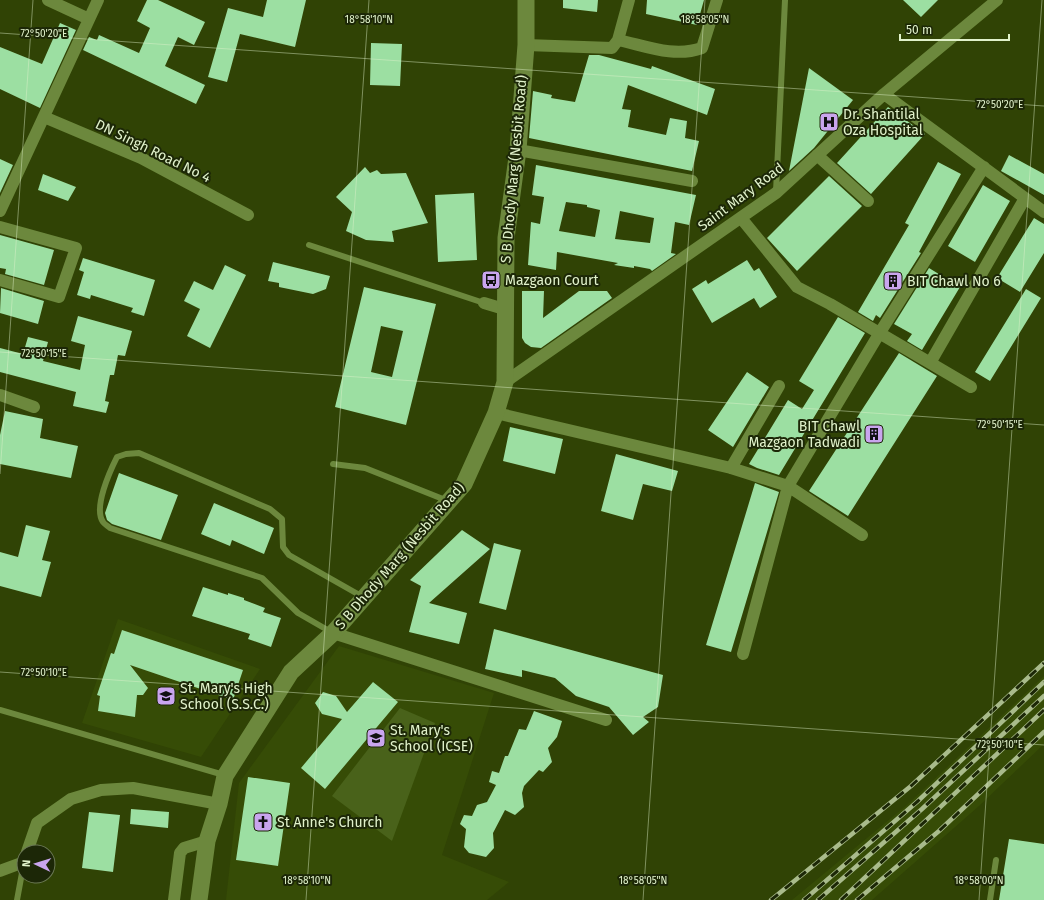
<svg xmlns="http://www.w3.org/2000/svg" width="1044" height="900" font-family="'Fira Sans',sans-serif">
<style>
.built{fill:#364c06}
.green{fill:#49621a}
.building{fill:#9cdfa2;fill-rule:evenodd}
.lines{fill:none;stroke-linecap:round;stroke-linejoin:round}
.service{stroke:#6c883d;stroke-width:6}
.minor{stroke:#6c883d;stroke-width:12}
.secondary{stroke:#6c883d;stroke-width:17}
.rail-casing{stroke:#a9bb8c;stroke-width:4.5}
.rail{stroke:#1c2707;stroke-width:3;stroke-dasharray:9;stroke-linecap:butt}
.ticks{fill:none;stroke:#e1f2cb;stroke-width:1;stroke-opacity:0.45}
.labels{text-anchor:middle;dominant-baseline:central;stroke-width:4;stroke-linejoin:round;paint-order:stroke}
.poi-label{font-size:14px;fill:#e1f2cb;stroke:#1c2707;text-anchor:start}
.street-label{font-size:14px;fill:#e1f2cb;stroke:#1c2707}
.ticks-label{font-size:10px;text-anchor:middle;fill:#e1f2cb;stroke:#1c2707;stroke-width:4;stroke-linejoin:round;paint-order:stroke}
</style>
<rect width="100%" height="100%" fill="#304305"/>
<!-- built -->
<path class="built" d="M 118,619 L 260,669 L 201,757 L 82,723 Z
M 339,646 L 494,693 L 442,855 L 509,882 L 487,900 L 226,900 L 239,783 Z
M 1044,676 L 1044,744 L 979,806 L 872,900 L 792,900 L 907,805 Z"/>
<!-- green -->
<path class="green" d="M 400,708 L 435,723 L 392,841 L 332,796 Z"/>
<!-- building -->
<path class="building" d="M 147,0 L 158,0 L 205,22 L 194,45 L 178,37 L 165,66 L 205,85 L 196,104 L 83,50 L 89,37 L 97,40 L 99,35 L 139,53 L 150,28 L 137,21 Z
M 267,0 L 306,0 L 295,47 L 240,34 L 227,82 L 208,77 L 228,8 L 263,17 Z
M 563,0 L 598,0 L 597,12 L 563,8 Z
M 647,0 L 704,0 L 697,25 L 646,14 Z
M 903,0 L 938,0 L 921,17 Z
M 60,23 L 76,30 L 40,108 L 0,89 L 0,47 L 42,64 Z
M 371,43 L 402,44 L 400,86 L 370,85 Z
M 589,55 L 599,55 L 651,69 L 652,66 L 715,89 L 707,115 L 628,85 L 622,109 L 631,110 L 628,127 L 666,135 L 670,118 L 687,121 L 685,138 L 699,141 L 692,171 L 529,138 L 533,91 L 552,95 L 551,98 L 575,102 Z
M 809,68 L 853,100 L 814,148 L 789,171 Z
M 888,107 L 925,134 L 871,194 L 837,163 Z
M 1009,155 L 1044,174 L 1044,195 L 1001,171 Z
M 0,159 L 13,165 L 0,193 Z
M 938,162 L 961,174 L 919,252 L 921,253 L 880,318 L 876,315 L 873,321 L 858,312 L 909,225 L 905,223 Z
M 536,165 L 696,195 L 689,225 L 675,222 L 671,253 L 676,254 L 652,271 L 650,269 L 634,266 L 634,268 L 614,265 L 618,263 L 557,252 L 556,270 L 528,265 L 531,222 L 540,224 L 544,197 L 532,195 ZM 566,202 L 587,205 L 587,207 L 600,210 L 595,237 L 559,231 ZM 620,211 L 654,218 L 650,243 L 615,239 Z
M 365,167 L 370,173 L 377,170 L 381,174 L 406,173 L 428,223 L 392,231 L 394,242 L 366,240 L 346,231 L 352,212 L 336,197 Z
M 43,174 L 76,187 L 68,201 L 38,190 Z
M 829,176 L 862,206 L 797,271 L 767,238 Z
M 983,185 L 1010,201 L 975,262 L 948,246 Z
M 474,193 L 477,260 L 438,262 L 435,195 Z
M 1034,218 L 1044,224 L 1044,253 L 1020,292 L 997,278 Z
M 0,235 L 54,250 L 44,285 L 5,274 L 6,269 L 0,268 Z
M 83,258 L 155,280 L 144,316 L 131,312 L 133,308 L 91,295 L 90,299 L 77,295 L 84,272 L 79,270 Z
M 747,260 L 754,271 L 759,268 L 777,297 L 760,308 L 754,298 L 712,323 L 692,289 L 706,280 L 708,284 Z
M 273,262 L 330,276 L 326,289 L 313,294 L 279,287 L 279,283 L 268,281 Z
M 225,265 L 246,275 L 210,348 L 187,336 L 200,309 L 184,301 L 194,281 L 213,290 Z
M 929,268 L 960,287 L 922,350 L 907,341 L 912,334 L 894,324 Z
M 364,287 L 436,304 L 406,425 L 335,407 ZM 381,326 L 403,331 L 392,377 L 371,372 Z
M 1,288 L 44,301 L 38,324 L 0,313 Z
M 1026,289 L 1041,298 L 990,381 L 975,372 Z
M 522,291 L 544,291 L 543,318 L 579,291 L 607,291 L 612,298 L 541,348 L 531,347 L 525,343 L 522,338 Z
M 78,316 L 132,331 L 125,356 L 118,355 L 114,375 L 110,375 L 105,401 L 109,402 L 106,413 L 73,406 L 76,392 L 0,372 L 0,348 L 23,354 L 28,337 L 48,342 L 43,361 L 80,370 L 85,345 L 71,341 Z
M 838,317 L 865,333 L 779,475 L 757,468 L 749,464 L 788,400 L 802,409 L 814,390 L 799,381 Z
M 899,353 L 937,376 L 848,516 L 809,491 Z
M 747,372 L 769,387 L 733,447 L 708,430 Z
M 5,411 L 43,419 L 40,438 L 78,446 L 71,478 L 0,464 L 0,435 Z
M 510,427 L 563,439 L 555,474 L 503,461 Z
M 616,454 L 678,471 L 672,491 L 643,484 L 633,520 L 601,511 Z
M 119,473 L 178,495 L 161,540 L 112,524 L 107,520 L 105,513 Z
M 755,483 L 779,492 L 731,652 L 706,645 Z
M 214,503 L 274,528 L 264,554 L 232,540 L 230,546 L 201,534 Z
M 26,525 L 50,531 L 42,560 L 51,562 L 41,597 L 0,586 L 0,552 L 18,557 Z
M 462,530 L 490,549 L 429,603 L 467,613 L 459,644 L 409,632 L 421,586 L 410,580 Z
M 494,543 L 521,550 L 506,610 L 479,603 Z
M 203,587 L 228,595 L 228,593 L 244,598 L 244,600 L 265,608 L 263,612 L 281,618 L 271,647 L 248,639 L 250,634 L 192,616 Z
M 494,629 L 663,675 L 658,707 L 643,717 L 649,722 L 633,735 L 609,707 L 576,696 L 555,678 L 522,670 L 522,677 L 485,669 Z
M 122,630 L 243,670 L 233,700 L 130,665 L 148,688 L 143,695 L 137,695 L 135,717 L 98,711 L 100,696 L 97,695 L 111,653 L 114,654 Z
M 373,682 L 398,702 L 325,789 L 301,768 L 342,719 L 322,714 L 315,703 L 323,692 L 336,696 L 347,712 Z
M 534,711 L 562,721 L 557,737 L 548,748 L 552,762 L 543,772 L 539,770 L 524,786 L 522,793 L 524,807 L 515,815 L 505,810 L 493,833 L 494,848 L 486,857 L 469,853 L 464,847 L 466,829 L 460,824 L 464,815 L 472,816 L 477,805 L 487,802 L 496,785 L 489,782 L 492,771 L 499,773 L 505,756 L 508,756 L 519,729 L 526,730 Z
M 248,777 L 290,783 L 278,866 L 236,860 Z
M 131,809 L 169,812 L 168,828 L 130,824 Z
M 89,812 L 120,815 L 113,872 L 82,868 Z
M 1009,839 L 1044,844 L 1044,900 L 999,900 Z"/>
<g class="lines">
<!-- service -->
<path class="service" d="M 776,192 L 785,0
M 309,245 L 484,303
M 333,464 L 365,468 L 448,501
M 331,632 L 298,613 L 262,578 L 110,528 C 108,526 104,524 103,522 C 93,508 110,471 117,457 L 126,454 L 139,453 L 270,509 L 282,519 L 283,547 L 289,555 L 363,597
M 0,710 L 224,775
M 17,900 L 24,862
M 990,900 L 996,860"/>
<!-- minor -->
<path class="minor" d="M 48,0 L 89,19
M 618,40 C 646,46 674,58 702,48 L 717,0
M 526,45 L 612,48 L 618,40 L 629,0
M 884,94 L 1044,212
M 44,117 L 141,158 L 248,215
M 518,150 L 692,181
M 817,155 L 868,201
M 0,211 L 98,0
M 741,218 L 797,287 L 830,304 L 971,387
M 0,227 L 76,248 L 59,297 L 0,280
M 484,303 L 504,309
M 930,363 L 1025,198
M 505,382 L 776,193 L 884,94 L 997,0
M 0,395 L 34,407
M 496,413 L 731,468 L 788,486 L 862,535
M 731,468 L 779,386
M 333,633 L 606,720
M 743,654 L 788,486 L 879,334 L 984,167
M 27,852 L 37,823 L 71,799 L 101,790 L 133,788 L 219,804
M 0,871 L 24,862
M 174,900 L 180,853 L 184,848 L 207,841"/>
<!-- secondary -->
<path class="secondary" d="M 199,900 L 207,841 L 219,804 L 225,776 L 291,672 L 333,633 L 464,484 L 496,413 L 505,382 L 506,238 L 518,150 L 526,45 L 526,0"/>
<defs>
<path id="rail" d="M 771,900 L 911,786 L 1044,663
M 804,900 L 918,801 L 1044,682
M 818,900 L 922,809 L 1044,696
M 841,900 L 1044,710
M 857,900 L 939,831 L 1044,732"/>
</defs>
<!-- rail casing -->
<use href="#rail" class="rail-casing"/>
<!-- rail -->
<use href="#rail" class="rail"/>
</g>
<!-- ticks -->
<path class="ticks" d="M 0,33 L 1044,106M 0,352 L 1044,425M 0,474 L 33,0M 0,672 L 1044,745M 306,900 L 369,0M 643,900 L 705,0M 979,900 L 1042,0"/>
<!-- icons -->
<defs>
<symbol id="hospital-square" viewBox="-11 -11 22 22"><rect x="-9" y="-9" width="18" height="18" rx="4" fill="#c9a5ee" stroke="#1c2707"/><path d="M-5-5h3v3.5h4V-5h3V5h-3V1.5h-4V5h-3Z" fill="#111"/></symbol>
<symbol id="bus-square" viewBox="-11 -11 22 22"><rect x="-9" y="-9" width="18" height="18" rx="4" fill="#c9a5ee" stroke="#1c2707"/><path d="M-5-6H5V4H4V6H2V4H-2V6H-4V4H-5ZM-3.5-4V0h7V-4ZM-3.5 1.2v1.5H-2V1.2ZM2 1.2v1.5H3.5V1.2Z" fill="#111"/></symbol>
<symbol id="building-square" viewBox="-11 -11 22 22"><rect x="-9" y="-9" width="18" height="18" rx="4" fill="#c9a5ee" stroke="#1c2707"/><path d="M-4-6H4V6H1V3H-1V6H-4ZM-2.5-4.3h1.7v1.8h-1.7ZM.8-4.3h1.7v1.8H.8ZM-2.5-1h1.7V.8h-1.7ZM.8-1h1.7V.8H.8Z" fill="#111"/></symbol>
<symbol id="school-square" viewBox="-11 -11 22 22"><rect x="-9" y="-9" width="18" height="18" rx="4" fill="#c9a5ee" stroke="#1c2707"/><path d="M0-5L7-2L0 1L-7-2ZM-4 1L0 2.5L4 1V4Q0 6-4 4Z" fill="#111"/></symbol>
<symbol id="church-square" viewBox="-11 -11 22 22"><rect x="-9" y="-9" width="18" height="18" rx="4" fill="#c9a5ee" stroke="#1c2707"/><path d="M-1.2-6h2.4v3.5h3.3v2.4h-3.3V6h-2.4V-.1h-3.3v-2.4h3.3Z" fill="#111"/></symbol>
</defs>
<g fill-rule="evenodd">
<use href="#hospital-square" x="818" y="111" width="22" height="22"/>
<use href="#bus-square" x="480" y="269" width="22" height="22"/>
<use href="#building-square" x="882" y="270" width="22" height="22"/>
<use href="#building-square" x="863" y="423" width="22" height="22"/>
<use href="#school-square" x="155" y="685" width="22" height="22"/>
<use href="#school-square" x="365" y="727" width="22" height="22"/>
<use href="#church-square" x="252" y="811" width="22" height="22"/>
</g>
<g class="labels">
<!-- poi labels -->
<g class="poi-label">
<text x="843" y="114">Dr. Shantilal<tspan x="843" dy="16">Oza Hospital</tspan></text>
<text x="505" y="280">Mazgaon Court</text>
<text x="907" y="281">BIT Chawl No 6</text>
<text x="860" y="426" text-anchor="end">BIT Chawl<tspan x="860" dy="16">Mazgaon Tadwadi</tspan></text>
<text x="180" y="688">St. Mary's High<tspan x="180" dy="16">School (S.S.C.)</tspan></text>
<text x="390" y="730">St. Mary's<tspan x="390" dy="16">School (ICSE)</tspan></text>
<text x="277" y="822">St Anne's Church</text>
</g>
<!-- street labels -->
<g class="street-label">
<text transform="translate(153 151) rotate(26)">DN Singh Road No 4</text>
<text transform="translate(514 169) rotate(-85)">S B Dhody Marg (Nesbit Road)</text>
<text transform="translate(741 197) rotate(-37)">Saint Mary Road</text>
<text transform="translate(400 556) rotate(-49)">S B Dhody Marg (Nesbit Road)</text>
</g>
</g>
<g class="ticks-label">
<text x="369" y="23">18°58'10"N</text>
<text x="705" y="23">18°58'05"N</text>
<text x="44" y="37">72°50'20"E</text>
<text x="1000" y="108">72°50'20"E</text>
<text x="44" y="357">72°50'15"E</text>
<text x="1000" y="428">72°50'15"E</text>
<text x="44" y="676">72°50'10"E</text>
<text x="1000" y="748">72°50'10"E</text>
<text x="307" y="884">18°58'10"N</text>
<text x="643" y="884">18°58'05"N</text>
<text x="979" y="884">18°58'00"N</text>
</g>
<!-- north arrow -->
<g transform="translate(36 864) rotate(274)"><circle r="19" fill="#1c2707" stroke="#6b7855"/>
<path d="M0-3L7 15L0 10L-7 15Z" fill="#c9a5ee"/>
<text y="-6" font-size="11" font-weight="bold" text-anchor="middle" fill="#e1f2cb">N</text>
</g>
<!-- scale -->
<path d="M900 34v6h109v-6" fill="none" stroke="#e1f2cb" stroke-width="2"/>
<text x="906" y="34" font-size="12" fill="#e1f2cb" stroke="#1c2707" stroke-width="3" paint-order="stroke">50 m</text>
</svg>
